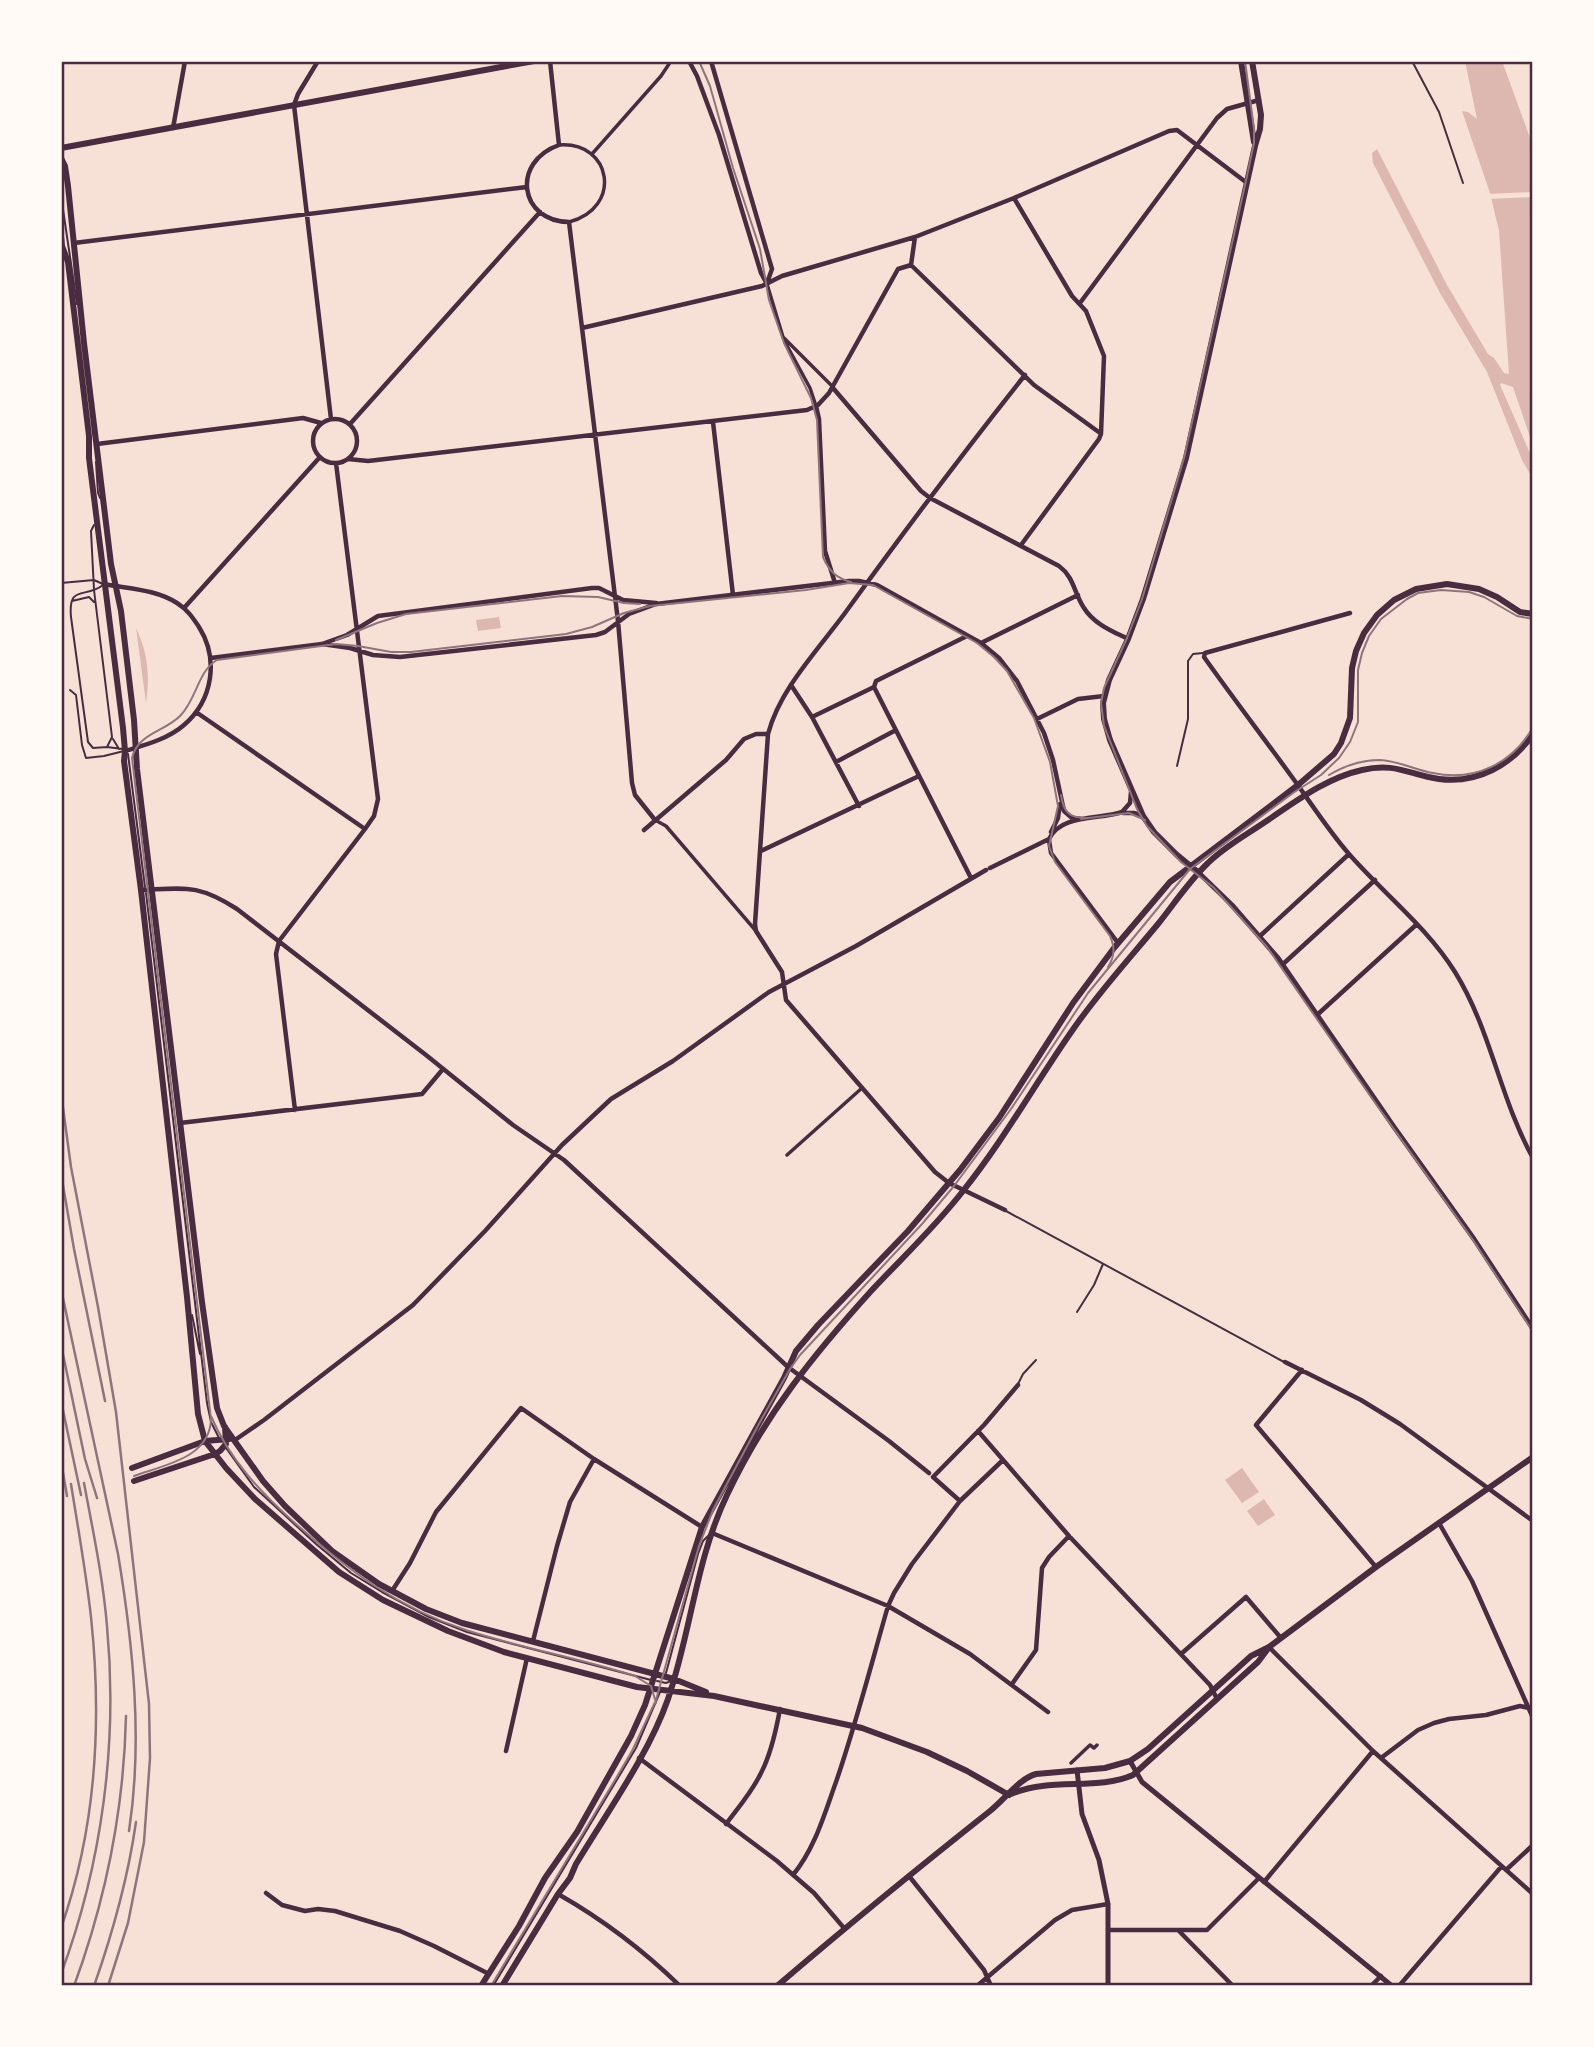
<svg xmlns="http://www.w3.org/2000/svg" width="1594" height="2047" font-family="Helvetica,sans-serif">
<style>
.water{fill:#dcb8b0}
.pier{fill:#f7e1d7}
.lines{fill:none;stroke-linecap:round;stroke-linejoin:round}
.service{stroke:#4a2c40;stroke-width:2}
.pedestrian{stroke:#4a2c40;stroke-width:3.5}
.minor{stroke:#4a2c40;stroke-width:4.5}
.tertiary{stroke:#4a2c40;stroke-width:5}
.secondary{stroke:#4a2c40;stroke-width:6}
.tram{stroke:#8f747c;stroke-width:2}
.rail{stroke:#8f747c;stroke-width:2.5}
.neatline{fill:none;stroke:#4a2c40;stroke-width:2.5}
</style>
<rect width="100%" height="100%" fill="#f7e1d7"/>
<!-- water -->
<path class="water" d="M 1465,61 L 1502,61 L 1533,146 L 1533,446 L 1513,387 L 1501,383 L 1500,385 L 1533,460 L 1533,479 L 1522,460 L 1487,372 L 1440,293 L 1373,163 L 1372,153 L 1377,149 L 1447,285 L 1488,354 L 1494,358 L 1504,373 L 1509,374 L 1499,231 L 1490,193 L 1462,111 L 1468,112 L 1477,119 Z
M 499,617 L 501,628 L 478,631 L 476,620 Z
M 136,628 C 148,653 150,676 146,703 Z
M 1242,1468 L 1259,1492 L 1242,1503 L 1225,1480 Z
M 1264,1499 L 1275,1515 L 1258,1526 L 1247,1511 Z"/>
<!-- pier -->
<path class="pier" d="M 1533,192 L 1533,197 L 1488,199 L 1487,194 Z"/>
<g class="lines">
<!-- service -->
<path class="service" d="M 1412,61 L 1439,112 L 1463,183
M 61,196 L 77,304
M 96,462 L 98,493 L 100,498
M 94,525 L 91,531 L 94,590 L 112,737 L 107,747
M 61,583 L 94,580 L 103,584
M 103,585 C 85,599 68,584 71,617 L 88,742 L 93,748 L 107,747 L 123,749
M 72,601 L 89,597 L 94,602
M 70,690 L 76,695 L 82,745 L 86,758 L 104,756 L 124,751
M 113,739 L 119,749
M 128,754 L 145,887
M 1177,766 L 1188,719 L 1188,661 L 1193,654 L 1203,653
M 146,893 L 207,1403 L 211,1422 L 219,1438
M 1006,1211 L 1284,1362
M 1077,1312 L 1094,1285 L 1103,1264
M 192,1315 L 200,1354
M 1018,1384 L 1023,1374 L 1036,1360
M 226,1448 L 254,1487 L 316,1544 L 351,1573 L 382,1592 L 429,1617 L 467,1632 L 651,1680
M 666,1673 L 698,1554 L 703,1541 L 710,1534
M 657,1681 L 666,1683 L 671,1681
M 493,1986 L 636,1748 L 660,1692"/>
<!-- pedestrian -->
<path class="pedestrian" d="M 559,145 C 612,141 623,208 569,222
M 592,154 L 661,76 L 671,61
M 767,284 L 783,337 L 833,387
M 785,342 L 810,388 L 816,406
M 655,820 L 666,826 L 756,931
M 787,1155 L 862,1088
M 1071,1763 L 1090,1745 L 1094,1748 L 1097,1745"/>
<!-- minor -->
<path class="minor" d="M 318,61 L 298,94 L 294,105 L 331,419
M 550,61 L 559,145 C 511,162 519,221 569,222 L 618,621 L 632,783 L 635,795 L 655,820
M 689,61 L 697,76 L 719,135 L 761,273 L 767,284
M 711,61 L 772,269 L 767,283
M 173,128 L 185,61
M 1014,198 L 1072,296 L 1086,311 L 1104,356 L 1101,434 L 1099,439 L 1021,545
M 74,243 L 527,187
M 911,265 L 1034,385 L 1100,433
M 911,265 L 915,237
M 1080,303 L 1217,118 L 1227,109 L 1259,100
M 582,328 L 762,286 L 782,276 L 915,237 L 1014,198 L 1169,131 L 1177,130 L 1247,183
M 833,388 L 921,491 L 930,498 L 1059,566 C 1074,577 1074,593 1084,608 C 1094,624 1112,631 1128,639
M 816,406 L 819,419 L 825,551 L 835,583
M313 441a22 22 0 1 1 44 0a22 22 0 1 1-44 0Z
M 713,422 L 733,595
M 350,424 L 540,212
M 97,444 L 303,418 L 321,423
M 348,459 L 368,461 L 807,410 L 818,405 L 829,393 L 898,269 L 911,265
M 104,584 C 129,589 155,589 177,603 C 187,609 193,618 199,627 C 219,659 213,700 184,725 C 168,739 145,745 125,751
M 184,608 L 320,457
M 1350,613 L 1205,653 L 1204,657 C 1233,698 1263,737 1292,777 C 1311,803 1328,830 1349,854 C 1384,894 1427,927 1455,972 C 1491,1030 1500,1099 1533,1158
M 967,636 L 876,681 L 874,687 L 971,878
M 981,643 L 1078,595
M 322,644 L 350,648 L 373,655 L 400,657 L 596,635 L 605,632 L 629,614 L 656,604 L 849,581 L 859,581 L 877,585 L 981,643 L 999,658 L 1017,681 L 1044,733 L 1053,760 L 1064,811 L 1072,818 L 1083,819
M 211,658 L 322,644 L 347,635 L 378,616 L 592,588 L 599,588 L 623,600 L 656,603
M 791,685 L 812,717 L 859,806
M 196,712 L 365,829
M 812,717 L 874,687
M 1037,719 L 1078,699 L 1104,696
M 836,762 L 896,730
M 1123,813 L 1134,813 L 1143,816
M 644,830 L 726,760 L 744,739 L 756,734 L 768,734
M 1051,832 L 1058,818 L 1060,804
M 1049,840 L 1051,853 L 1118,943
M 761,851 L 919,776
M 990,868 L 1049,839 C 1061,814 1099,820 1122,812 L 1130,803 L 1131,792
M 141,890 C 186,888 198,884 237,909 L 426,1055 L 513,1125 L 564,1160 L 788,1367 L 889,1441 L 929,1473
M 1260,936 L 1349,854
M 1282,965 L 1375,880
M 1317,1015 L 1417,924
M 295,1110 L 276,954 L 279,941 L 365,829 L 374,816 L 378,799 L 336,463
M 180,1123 L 422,1094 L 443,1069
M 1005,1210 L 949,1183 L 935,1172 L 786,1000 L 782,972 L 756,931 L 755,924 L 768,734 C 780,689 817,651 845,613 C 903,533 963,453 1025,375
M 1285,1362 L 1361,1400 L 1400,1424 L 1533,1521
M 1302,1370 L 1256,1425 L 1376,1567
M 978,1431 L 1069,1536 L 1210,1685 L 1217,1699
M 235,1440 L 264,1420 L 413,1305 L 485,1231 L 562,1145 L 611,1099 L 673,1061 L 769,992 L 856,946 L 986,870
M 960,1501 L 933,1477 L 984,1425 L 1018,1385
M 1439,1523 L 1472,1581 L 1533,1718
M 712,1533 L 888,1606 L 970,1654 L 1048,1712
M 392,1591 L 410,1563 L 436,1512 L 521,1408 L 594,1459 L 702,1527
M 533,1641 L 557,1546 L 570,1502 L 594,1459
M 1269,1647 L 1373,1751 L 1533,1894
M 1181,1654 L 1246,1597 L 1281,1638
M 1012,1684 L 1036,1650 L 1042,1568 L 1049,1557 L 1069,1536
M 506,1751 L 527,1658
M 639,1758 L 777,1861 L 814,1893 L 844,1928
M 1381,1758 L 1418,1730 L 1434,1723 L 1449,1719 L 1486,1715 L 1520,1706 L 1529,1708 L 1533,1706
M 726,1824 C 738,1808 752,1792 761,1773 C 771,1754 776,1731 780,1709
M 1506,1870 L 1533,1845
M 793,1875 C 815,1848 824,1815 836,1782 C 856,1724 871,1665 888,1606 L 894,1593 L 912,1564 L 960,1501 L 1003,1460
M 909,1876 L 984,1970 L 991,1986
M 1264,1882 L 1373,1751
M 266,1893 L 282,1905 L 305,1911 L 318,1909 L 335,1911 L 400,1931 L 434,1946 L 489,1974
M 558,1894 C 602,1919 643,1950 680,1986
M 1108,1930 L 1207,1930 L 1259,1878
M 1179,1931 L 1233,1986
M 977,1986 L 1055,1920 L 1072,1910 L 1108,1904
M 1371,1986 L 1381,1976
M 1399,1986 L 1501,1867"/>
<!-- tertiary -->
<path class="tertiary" d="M 1199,873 L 1232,905 L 1278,958 L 1394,1127 L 1474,1239 L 1533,1329
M 1130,1761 L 1142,1782 L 1392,1986
M 1077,1770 L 1082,1814 L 1099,1860 L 1108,1904 L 1108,1986"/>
<!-- secondary -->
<path class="secondary" d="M 1241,61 L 1254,142
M 61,148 L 534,61
M 61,158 L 65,166 L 68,186 L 84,343 L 111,564 L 121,611 L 134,720 L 137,769 L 202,1302 L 217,1408 L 224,1426 L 263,1481 L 285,1506 L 332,1551 L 379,1584 L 426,1609 L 462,1623 L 674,1679 L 706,1692
M 61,236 L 62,246 L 68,262 L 89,436 L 89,458 L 123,728 L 125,751 L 124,761 L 141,890 L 187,1297 L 198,1414 L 205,1441 L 226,1468 L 255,1499 L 339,1572 L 383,1600 L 448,1631 L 504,1652 L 637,1687 L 714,1696 L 862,1728 L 927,1752 L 967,1771 L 1009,1795
M 1199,873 L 1176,854 L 1154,832 L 1143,816 L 1110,740 L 1104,719 L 1103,703 L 1109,680 L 1128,639 L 1143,599 L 1186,458 L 1255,146 L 1260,129 L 1261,115 L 1252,61
M 132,1468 L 205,1441 L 229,1439
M 134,1481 L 215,1454 L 220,1451 L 226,1444 L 225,1427
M 1011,1794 C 1051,1777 1097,1791 1133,1775 L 1258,1662 L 1267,1650
M 481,1986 L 519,1926 L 545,1878 L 577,1832 L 631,1736 L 645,1705 L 702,1527 L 784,1378 L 796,1351 L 818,1325 L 908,1231 L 960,1170 L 999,1118 L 1073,1003 L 1114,948 L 1170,882 L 1298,785 L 1334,754 L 1341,743 L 1350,718 L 1352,668 L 1356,651 L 1364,633 L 1377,615 L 1394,600 L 1416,589 L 1447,584 L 1479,589 L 1497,597 L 1520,612 L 1533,614
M 502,1986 L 558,1894 L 570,1878 L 576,1864 C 606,1814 649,1754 668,1699 C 691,1632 696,1559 727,1495 C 764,1416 814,1354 872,1290 C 903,1257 935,1227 963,1191 C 1004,1140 1036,1082 1074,1028 C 1099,992 1129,959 1158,924 C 1174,904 1189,881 1208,863 C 1224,847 1246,835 1265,822 C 1295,802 1326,778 1362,770 C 1396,762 1409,775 1439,779 C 1477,784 1512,765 1533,734
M 777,1986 C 847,1926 918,1868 990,1811 C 1004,1800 1020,1778 1036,1774 L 1105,1768 L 1130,1761 L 1148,1749 L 1251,1656 L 1269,1647 L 1376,1567 L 1533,1457"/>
<!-- tram -->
<path class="tram" d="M 699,61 L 710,86 L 733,168 L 760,249 L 769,300 L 784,343 L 811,398 L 817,420 L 823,557 C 829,571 836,578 851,582
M 1245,61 L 1254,129 L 1254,143 L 1245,185 L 1184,458 L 1142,599 L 1127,638 L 1104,688 L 1101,703 L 1104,726 L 1137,809 L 1147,826 L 1181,862 L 1213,887 L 1267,947 L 1371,1097 L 1473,1240 L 1533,1332
M 336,640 L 377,623 L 406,614 L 562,596 L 598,597 L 624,603 L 640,604
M 1329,775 C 1344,766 1362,760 1380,760 C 1399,761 1415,770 1433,773 C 1475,782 1513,763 1533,727
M 1061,795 C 1064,813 1069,818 1088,818
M 1081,819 L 1129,813 L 1145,820
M 211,1416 C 229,1459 261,1493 296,1524 C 348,1570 398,1608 466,1630 C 521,1648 579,1658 635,1676 L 651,1686 L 656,1703
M 134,1476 C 164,1465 210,1458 211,1419 L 132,758 C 138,733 165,732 181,715 C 197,698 198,671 217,660 L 336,644 L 358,646 L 391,652 L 411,652 L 566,634 L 592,627 L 624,613 L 650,606 L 806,590 L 849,583 L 873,585 L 977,643 L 994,657 L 1007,671 L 1034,718 L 1050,762 L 1058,806 L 1049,846 L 1055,862 L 1110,936 C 1115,947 1115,956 1108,967
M 491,1986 L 615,1780 L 632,1751 L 656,1700 L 699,1546 L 713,1510 L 761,1420 L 790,1369 L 800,1355 L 922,1224 L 954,1186 L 1011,1109 L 1088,993 L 1190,869 L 1293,793 L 1321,775 L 1339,758 L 1350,742 L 1358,722 L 1358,670 L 1362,653 L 1369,636 L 1381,619 L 1407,599 L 1418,593 L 1441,590 L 1469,592 L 1484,597 L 1517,616 L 1533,619"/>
<!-- rail -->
<path class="rail" d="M 61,1093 L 71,1167 L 98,1307 L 116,1412 L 149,1704 L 150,1758 L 144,1842 L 128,1923 L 108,1986
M 61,1174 L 74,1249 L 105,1401
M 61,1289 L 118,1554 C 133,1644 143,1741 129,1831
M 61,1345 L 85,1459 L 97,1498
M 61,1401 L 81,1495
M 61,1461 L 67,1496
M 61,1928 C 96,1829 102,1721 91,1617 C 86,1572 78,1528 71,1484
M 61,1974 C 102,1864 118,1743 107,1626 C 103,1578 93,1531 84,1483
M 74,1986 C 106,1899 124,1808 126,1716
M 94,1986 C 113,1932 128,1878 136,1822"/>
</g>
<!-- border -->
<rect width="1594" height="2047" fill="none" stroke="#fffaf5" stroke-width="126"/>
<rect x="63" y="63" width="1468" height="1921" class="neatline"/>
</svg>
